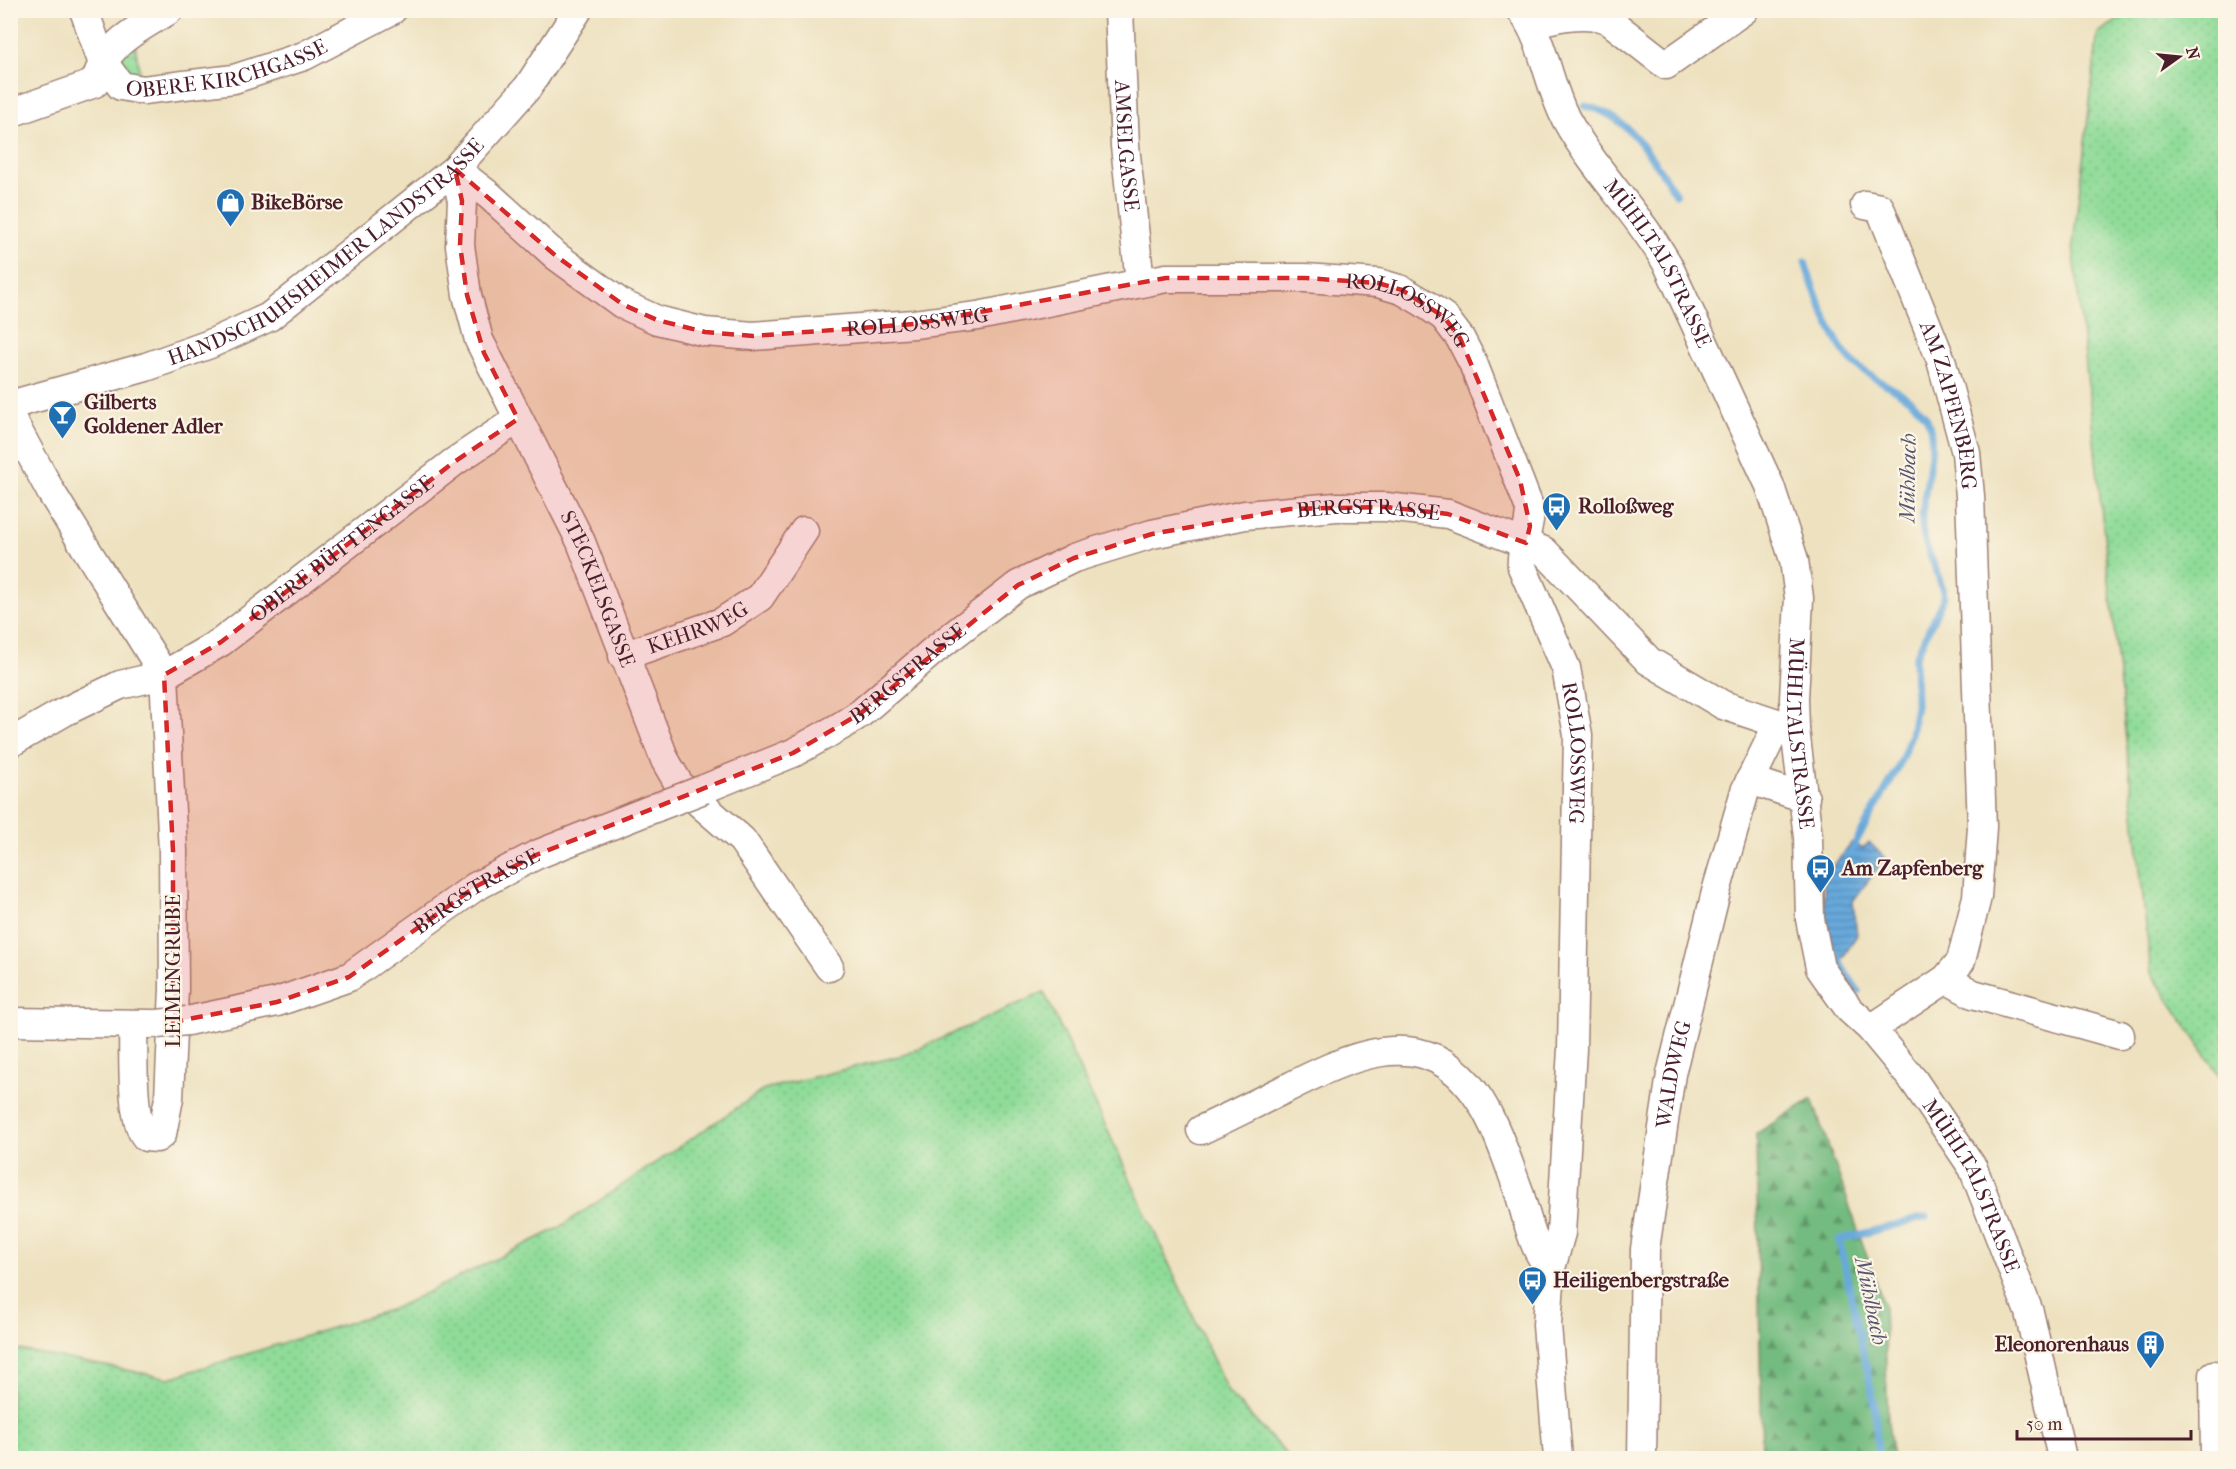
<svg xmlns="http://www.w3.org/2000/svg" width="2236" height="1469" font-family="'IM FELL French Canon',serif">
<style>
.forest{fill:url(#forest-firs);stroke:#5e6d56;stroke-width:1.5}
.park{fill:url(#park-tufts);stroke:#6c7d62;stroke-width:1.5}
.garden{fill:url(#garden-dots);stroke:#6c7d62;stroke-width:1.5}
.water{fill:url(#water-rules);stroke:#586483;stroke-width:1.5}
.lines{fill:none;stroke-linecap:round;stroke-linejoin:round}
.stream{stroke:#67a9db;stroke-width:7}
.minor-casing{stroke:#9c8075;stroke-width:31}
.minor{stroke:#fff;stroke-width:28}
.minor-bridge-casing{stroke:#9c8075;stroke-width:31;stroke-linecap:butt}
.minor-bridge{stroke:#fff;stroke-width:28}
.marked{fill:#d62828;fill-opacity:0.2;stroke:#d62828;stroke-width:4.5;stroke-dasharray:12 8;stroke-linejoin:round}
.labels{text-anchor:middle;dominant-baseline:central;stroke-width:4.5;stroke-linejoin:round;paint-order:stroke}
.street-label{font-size:21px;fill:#4a1f2b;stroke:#fcf5e5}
.poi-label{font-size:21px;font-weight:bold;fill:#4a1f2b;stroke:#fcf5e5;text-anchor:start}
.water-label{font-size:22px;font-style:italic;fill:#565671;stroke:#fcf5e5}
</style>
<defs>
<pattern id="forest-firs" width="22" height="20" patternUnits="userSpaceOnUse" patternTransform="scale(1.5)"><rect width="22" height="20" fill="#73bb80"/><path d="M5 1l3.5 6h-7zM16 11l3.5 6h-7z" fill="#609769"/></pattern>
<pattern id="park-tufts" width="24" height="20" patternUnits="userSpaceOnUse" patternTransform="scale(1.5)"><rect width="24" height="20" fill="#8fdb98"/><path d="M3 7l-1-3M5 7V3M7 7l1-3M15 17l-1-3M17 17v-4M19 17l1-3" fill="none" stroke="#7dbc83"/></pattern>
<pattern id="garden-dots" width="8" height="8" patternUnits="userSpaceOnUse" patternTransform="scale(1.5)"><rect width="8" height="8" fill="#8fdb98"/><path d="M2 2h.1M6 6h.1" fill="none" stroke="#7dbc83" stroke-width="1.8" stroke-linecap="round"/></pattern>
<pattern id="water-rules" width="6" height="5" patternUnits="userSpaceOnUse" patternTransform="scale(1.5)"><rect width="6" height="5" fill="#67a9db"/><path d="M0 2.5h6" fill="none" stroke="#5789b2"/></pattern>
</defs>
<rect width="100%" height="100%" fill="#fcf5e5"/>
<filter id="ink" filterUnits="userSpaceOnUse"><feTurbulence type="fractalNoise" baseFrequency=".0167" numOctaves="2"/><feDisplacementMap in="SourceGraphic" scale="12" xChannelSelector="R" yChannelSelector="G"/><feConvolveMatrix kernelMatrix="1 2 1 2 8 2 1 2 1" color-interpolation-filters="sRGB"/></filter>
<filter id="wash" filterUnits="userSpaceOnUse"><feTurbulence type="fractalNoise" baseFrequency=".008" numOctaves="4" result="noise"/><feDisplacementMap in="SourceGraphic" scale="24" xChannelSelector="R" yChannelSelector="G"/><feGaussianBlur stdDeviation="1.35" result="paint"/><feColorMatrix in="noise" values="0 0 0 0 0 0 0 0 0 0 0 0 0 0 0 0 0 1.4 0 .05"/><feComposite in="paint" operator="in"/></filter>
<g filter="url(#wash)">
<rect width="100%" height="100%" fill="#ede1bf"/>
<!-- forest -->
<path class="forest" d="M 1812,1099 L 1884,1305 L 1888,1423 L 1893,1458 L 1762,1458 L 1756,1134 Z"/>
<!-- park -->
<path class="park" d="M 135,43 L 140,77 L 120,73 L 122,51 Z"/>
<!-- garden -->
<path class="garden" d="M 2132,11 L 2225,11 L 2225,1084 L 2151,973 L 2073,245 L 2098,33 Z
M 1044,992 L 1228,1392 L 1290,1458 L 11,1458 L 11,1352 L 20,1350 L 169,1378 L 393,1309 L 557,1229 L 765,1089 L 907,1054 Z"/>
<!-- water -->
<path class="water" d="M 1852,842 L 1863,849 L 1869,842 L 1885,858 L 1853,901 L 1857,935 L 1842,959 L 1835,961 L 1824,910 L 1824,878 Z"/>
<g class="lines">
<!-- stream -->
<path class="stream" d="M 1585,106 C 1629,114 1652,159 1676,194
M 1805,262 C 1811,284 1833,340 1848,357 C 1868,381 1913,392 1927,419 C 1940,445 1921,493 1922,523 C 1923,549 1941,572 1944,597 L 1915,658 L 1916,705 L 1911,735 L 1898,768 L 1851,851
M 1837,952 L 1842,967 L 1858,991
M 1878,1458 L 1875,1407 L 1839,1240 L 1926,1217"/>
</g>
</g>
<g filter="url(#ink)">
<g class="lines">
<defs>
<g id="minor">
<path id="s1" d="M 84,10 L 102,61 L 121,86 L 143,90 L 234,79 L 304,56 L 392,10"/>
<path id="s2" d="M 1119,10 L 1125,146 L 1140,282"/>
<path id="s3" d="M 1521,10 C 1545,42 1548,86 1567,121 C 1596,173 1639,214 1668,265 L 1770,486 L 1794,560 L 1799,598 L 1794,699 L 1795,729 L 1808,837 L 1810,919 L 1820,968 L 1849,1009 L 1871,1029 L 1914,1081 L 1973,1168 L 2029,1312 L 2062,1458"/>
<path d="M 1530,24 C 1553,18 1584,10 1607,19 L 1666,65 L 1744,10"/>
<path d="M 10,113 L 95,83 C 107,42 135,31 169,10"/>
<path id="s4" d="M 455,169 L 490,196 L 556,256 L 622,304 L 657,320 L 705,332 L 753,336 L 914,324 L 978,316 L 1166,278 L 1305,278 L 1378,283 L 1402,290 L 1424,303 L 1444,317 L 1460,338 L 1473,363 L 1530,509 C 1530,529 1520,548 1522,567 L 1566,668 L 1578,735 L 1572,1049 L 1561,1233 L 1551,1268 L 1547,1325 L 1558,1458"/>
<path id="s5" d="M 455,169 L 462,201 L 460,245 L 467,295 L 479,340 L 581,542 L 665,760 L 680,786 L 742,840 L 829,967"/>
<path id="s6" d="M 1865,205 L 1880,208 L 1941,360 L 1966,453 L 1970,496 L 1982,827 L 1977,897 L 1961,961 L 1946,979 L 1871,1029"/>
<path id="s7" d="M 10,405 L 146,367 L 210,344 L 269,317 L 455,169 L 528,87 L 578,10"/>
<path d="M 10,416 L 51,492 L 164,675 L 173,851 L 174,989 L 169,1098 L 162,1134 L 157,1138 L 146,1137 C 130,1121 134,1050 133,1025"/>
<path id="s8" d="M 623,656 L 722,622 L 760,597 L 804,531"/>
<path id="s9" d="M 10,743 L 64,712 L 120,685 L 164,675 L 221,642 L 454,462 L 518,419"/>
<path d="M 1750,780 L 1805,798"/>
<path id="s10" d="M 704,789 L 793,753 L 841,726 L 861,713 L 934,650 L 1018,585 L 1074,558 L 1152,534 L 1245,515 L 1336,507 L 1386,507 L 1448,514 L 1544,551 L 1649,661 L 1723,705 L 1795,729"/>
<path d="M 1946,979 L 1973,994 L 2120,1035"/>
<path id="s11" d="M 187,1021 L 277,1002 L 349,977 L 475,887 L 536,855 L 657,807"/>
<path d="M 10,1022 L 152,1024"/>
<path d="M 1201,1130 C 1229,1117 1256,1103 1283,1090 C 1341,1061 1414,1022 1467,1083 C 1492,1111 1505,1154 1518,1189 C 1525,1210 1534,1256 1551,1268"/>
<path d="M 2214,1375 L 2215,1458"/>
<path id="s12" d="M 1642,1458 L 1645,1249 L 1671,1074 L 1716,892 L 1745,791 L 1778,724"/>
</g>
</defs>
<!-- minor casing -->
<use href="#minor" class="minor-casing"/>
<!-- minor -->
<use href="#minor" class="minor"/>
<defs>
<path id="minor-bridge" d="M 657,807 L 704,789
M 157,1024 L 187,1021"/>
</defs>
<!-- minor-bridge casing -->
<use href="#minor-bridge" class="minor-bridge-casing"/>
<!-- minor-bridge -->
<use href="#minor-bridge" class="minor-bridge"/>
</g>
</g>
<!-- marked area -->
<path class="marked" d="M 455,169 L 556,256 L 622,304 L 657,320 L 705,332 L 753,336 L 914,324 L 1166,278 L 1305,278 L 1378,283 L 1402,290 L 1444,317 L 1460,338 L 1520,480 L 1530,526 L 1526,543 L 1448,514 L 1386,507 L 1290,509 L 1152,534 L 1074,558 L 1018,585 L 861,713 L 793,753 L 536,855 L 475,887 L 349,977 L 277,1002 L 173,1022 L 173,851 L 164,675 L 221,642 L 454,462 L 518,419 L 484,353 L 467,295 L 460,245 L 462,201 Z"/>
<!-- icons -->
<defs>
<symbol id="shop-pin" viewBox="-11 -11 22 30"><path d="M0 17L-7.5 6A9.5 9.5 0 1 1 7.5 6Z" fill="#1f6fb2" stroke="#fcf5e5"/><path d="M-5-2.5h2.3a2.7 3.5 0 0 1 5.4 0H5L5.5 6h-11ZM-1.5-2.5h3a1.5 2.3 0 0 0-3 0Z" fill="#fff"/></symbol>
<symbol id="bar-pin" viewBox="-11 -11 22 30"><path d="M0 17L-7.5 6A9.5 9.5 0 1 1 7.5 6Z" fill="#1f6fb2" stroke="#fcf5e5"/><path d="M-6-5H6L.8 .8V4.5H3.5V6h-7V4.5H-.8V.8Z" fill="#fff"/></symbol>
<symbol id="bus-pin" viewBox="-11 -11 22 30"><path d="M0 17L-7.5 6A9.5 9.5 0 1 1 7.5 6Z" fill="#1f6fb2" stroke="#fcf5e5"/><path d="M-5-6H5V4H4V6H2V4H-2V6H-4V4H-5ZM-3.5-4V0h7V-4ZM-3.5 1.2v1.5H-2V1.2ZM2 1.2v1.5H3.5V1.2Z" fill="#fff"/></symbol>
<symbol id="building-pin" viewBox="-11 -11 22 30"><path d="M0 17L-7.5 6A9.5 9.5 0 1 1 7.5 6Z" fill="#1f6fb2" stroke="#fcf5e5"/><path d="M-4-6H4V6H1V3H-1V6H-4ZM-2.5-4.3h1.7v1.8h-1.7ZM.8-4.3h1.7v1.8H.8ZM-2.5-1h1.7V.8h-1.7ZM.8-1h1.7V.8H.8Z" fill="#fff"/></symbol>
</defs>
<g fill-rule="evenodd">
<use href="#shop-pin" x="214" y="186" width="33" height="45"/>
<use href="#bar-pin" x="46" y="398" width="33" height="45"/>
<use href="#bus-pin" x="1540" y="490" width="33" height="45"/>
<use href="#bus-pin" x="1804" y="852" width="33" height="45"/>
<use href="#bus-pin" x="1516" y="1264" width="33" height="45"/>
<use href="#building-pin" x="2134" y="1328" width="33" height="45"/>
</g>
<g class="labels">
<!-- street labels -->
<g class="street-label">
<text stroke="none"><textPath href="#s1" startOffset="194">OBERE KIRCHGASSE</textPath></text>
<text stroke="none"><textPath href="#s2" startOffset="136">AMSELGASSE</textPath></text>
<text stroke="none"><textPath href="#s7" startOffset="357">HANDSCHUHSHEIMER LANDSTRASSE</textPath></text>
<text stroke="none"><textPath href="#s3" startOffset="290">MÜHLTALSTRASSE</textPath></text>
<text stroke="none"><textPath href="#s4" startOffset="1020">ROLLOSSWEG</textPath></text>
<text stroke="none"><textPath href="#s4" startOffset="516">ROLLOSSWEG</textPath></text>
<text stroke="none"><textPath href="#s6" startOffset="225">AM ZAPFENBERG</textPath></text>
<text stroke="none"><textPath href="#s10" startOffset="740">BERGSTRASSE</textPath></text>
<text stroke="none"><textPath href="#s9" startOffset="388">OBERE BÜTTENGASSE</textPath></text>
<text stroke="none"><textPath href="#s5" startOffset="450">STECKELSGASSE</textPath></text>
<text stroke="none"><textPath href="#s8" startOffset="80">KEHRWEG</textPath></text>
<text stroke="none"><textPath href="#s10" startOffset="236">BERGSTRASSE</textPath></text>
<text stroke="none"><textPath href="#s3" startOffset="792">MÜHLTALSTRASSE</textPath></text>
<text stroke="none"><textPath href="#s4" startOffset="1522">ROLLOSSWEG</textPath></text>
<text stroke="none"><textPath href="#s11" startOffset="322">BERGSTRASSE</textPath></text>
<text transform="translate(173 971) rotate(-90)">LEIMENGRUBE</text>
<text stroke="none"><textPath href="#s12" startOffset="386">WALDWEG</textPath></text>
<text stroke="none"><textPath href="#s3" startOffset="1296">MÜHLTALSTRASSE</textPath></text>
</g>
<!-- poi labels -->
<g class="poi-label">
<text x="251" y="202">BikeBörse</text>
<text x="84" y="402">Gilberts<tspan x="84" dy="24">Goldener Adler</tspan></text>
<text x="1578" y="506">Rolloßweg</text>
<text x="1842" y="868">Am Zapfenberg</text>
<text x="1553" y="1280">Heiligenbergstraße</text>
<text x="2129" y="1344" text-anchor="end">Eleonorenhaus</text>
</g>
<!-- water labels -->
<g class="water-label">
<text transform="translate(1908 478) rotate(-89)">Mühlbach</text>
<text transform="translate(1871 1301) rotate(78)">Mühlbach</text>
</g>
</g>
<!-- margin -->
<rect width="2236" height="1469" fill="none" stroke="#fcf5e5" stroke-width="36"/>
<!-- north arrow -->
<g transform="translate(2179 57) rotate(75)" stroke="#fcf5e5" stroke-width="4.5" paint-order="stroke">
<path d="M0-4.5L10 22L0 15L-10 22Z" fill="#4a1f2b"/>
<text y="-9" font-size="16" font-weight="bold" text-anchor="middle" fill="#4a1f2b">N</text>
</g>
<!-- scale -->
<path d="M2017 1430v9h174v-9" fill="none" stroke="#4a1f2b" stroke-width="3"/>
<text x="2026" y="1430" font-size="18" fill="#4a1f2b" stroke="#fcf5e5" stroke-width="4.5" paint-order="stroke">50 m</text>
</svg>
